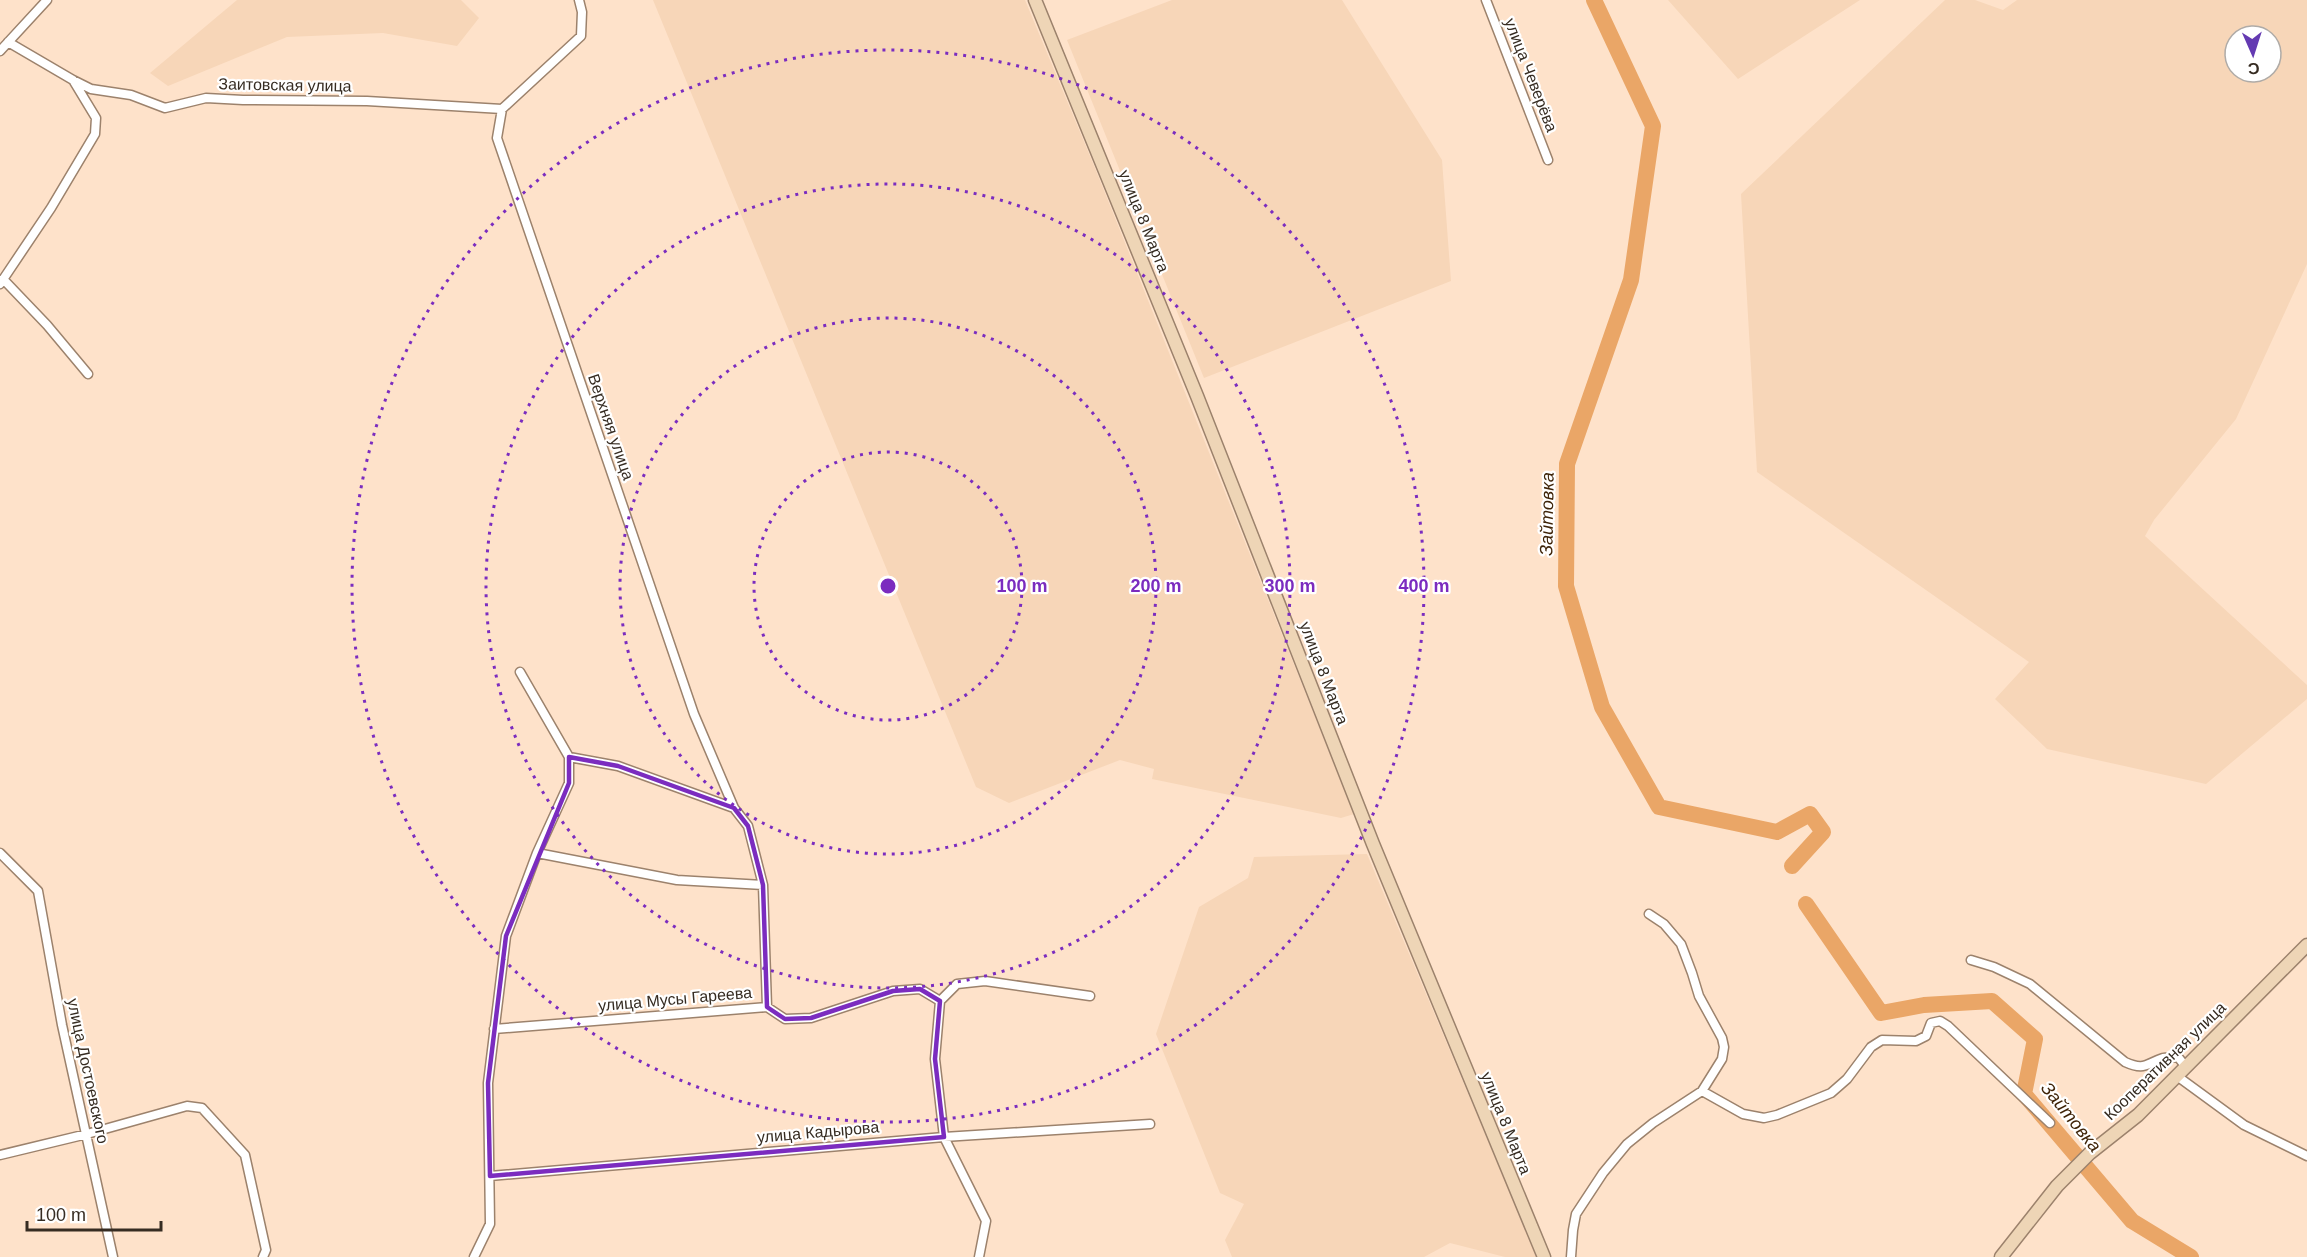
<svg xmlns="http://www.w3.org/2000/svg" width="2307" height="1257" font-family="Helvetica,sans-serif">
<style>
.built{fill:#f7d6b8;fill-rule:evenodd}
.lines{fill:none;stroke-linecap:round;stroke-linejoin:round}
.river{stroke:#eaa667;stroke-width:16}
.street-casing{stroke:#9c826c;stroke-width:11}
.secondary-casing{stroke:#9c826c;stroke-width:15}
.street{stroke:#fff;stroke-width:8}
.secondary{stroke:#eed5b6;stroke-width:12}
.marked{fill:none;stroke:#7b2cbf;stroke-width:4.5;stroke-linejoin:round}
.ring{fill:none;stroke:#7b2cbf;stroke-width:3;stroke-dasharray:3 6}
.labels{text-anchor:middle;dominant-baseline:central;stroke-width:4.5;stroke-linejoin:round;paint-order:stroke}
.street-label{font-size:16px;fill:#362c22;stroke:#fff}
.water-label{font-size:18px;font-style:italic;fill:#3f2408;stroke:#fff}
.centre{fill:#7b2cbf;stroke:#fff;stroke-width:3}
.ring-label{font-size:18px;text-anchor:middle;font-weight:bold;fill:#7b2cbf;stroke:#fff;stroke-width:4.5;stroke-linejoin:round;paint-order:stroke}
</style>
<rect width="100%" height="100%" fill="#fee2ca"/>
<!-- built -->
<path class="built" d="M 237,0 L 461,0 L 479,18 L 457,46 L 383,33 L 287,37 L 168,86 L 150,73 Z
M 653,0 L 1025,0 L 1095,168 L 1354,814 L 1341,818 L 1152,779 L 1154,769 L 1120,760 L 1009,803 L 976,787 Z
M 1172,0 L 1342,0 L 1442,160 L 1451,281 L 1204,378 L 1067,40 Z
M 1668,0 L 1860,0 L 1738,79 Z
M 1945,0 L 1975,0 L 2003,10 L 2017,0 L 2307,0 L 2307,264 L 2236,419 L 2154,520 L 2145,536 L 2307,685 L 2307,699 L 2206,784 L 2047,749 L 1995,699 L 2029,662 L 1757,472 L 1741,194 ZM 2235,36 L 2271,36 L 2271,72 L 2235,72 Z
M 1367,854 L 1537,1257 L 1505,1257 L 1450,1243 L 1424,1257 L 1232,1257 L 1225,1240 L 1244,1204 L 1220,1193 L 1156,1034 L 1199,907 L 1248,878 L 1254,857 Z"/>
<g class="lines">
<!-- river -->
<path class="river" d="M 1594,0 L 1653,126 L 1631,280 L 1567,464 L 1566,586 L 1602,707 L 1659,807 L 1777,832 L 1810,814 L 1823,832 L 1792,866
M 1806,904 L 1881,1013 L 1924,1005 L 1992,1001 L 2035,1039 L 2024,1094 L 2132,1221 L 2191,1257"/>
<defs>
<path id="street" d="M 579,0 L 582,12 L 581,36 L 502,109 L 497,138 L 694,714 L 734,808 L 748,826 L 763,885 L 767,1007
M 1486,0 L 1548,160
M 0,51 L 47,0
M 73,80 L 91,89 L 131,95 L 165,108 L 206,98 L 243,100 L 367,101 L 502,109
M 3,279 L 47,325 L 88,374
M 0,284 L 51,208 L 95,134 L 96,118 L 73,80 L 8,42
M 569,757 L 618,766 L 734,808
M 0,853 L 38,891 L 62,1025 L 113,1257
M 537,853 L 677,880 L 763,885
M 1971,960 L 1994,967 L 2030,984 L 2125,1062 C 2145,1071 2145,1064 2163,1058 C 2167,1057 2173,1058 2178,1057 L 2186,1067
M 940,1001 L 935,1059 L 944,1137 L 986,1221 L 979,1257
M 494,1029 L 767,1007 L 785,1019 L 811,1018 L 893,991 L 920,989 L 940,1001 L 957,984 L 985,981 L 1090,996
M 2177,1076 L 2244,1125 L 2307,1156
M 1702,1091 L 1743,1114 L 1764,1118 L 1777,1115 L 1831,1093 L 1847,1079 L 1871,1047 L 1882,1040 L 1916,1041 L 1926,1036 L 1931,1023 L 1940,1021 L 1948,1026 L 2050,1123
M 0,1155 L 87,1134 L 187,1106 L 202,1108 L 245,1155 L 266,1250 L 263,1257
M 490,1176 L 944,1137 L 1150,1124
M 474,1257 L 490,1224 L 488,1083 L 506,936 L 537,853 L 569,783 L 569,757 L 520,672
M 1571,1257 L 1573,1230 L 1576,1214 L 1603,1173 L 1627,1144 L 1653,1123 L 1702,1091 L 1722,1059 L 1724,1047 L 1722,1038 L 1699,996 L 1692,973 L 1681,944 L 1664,924 L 1649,914"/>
<path id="secondary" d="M 1035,0 L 1197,396 L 1373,844 L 1544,1257
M 2001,1257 L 2057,1186 L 2090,1153 L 2138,1115 L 2307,945"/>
</defs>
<!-- street casing -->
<use href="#street" class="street-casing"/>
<!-- secondary casing -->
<use href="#secondary" class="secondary-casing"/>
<!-- street -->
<use href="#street" class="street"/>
<!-- secondary -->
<use href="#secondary" class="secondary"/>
</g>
<!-- marked area -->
<path class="marked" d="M 569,757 L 618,766 L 734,808 L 748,826 L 763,885 L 767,1007 L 785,1019 L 811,1018 L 893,991 L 920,989 L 940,1001 L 935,1059 L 944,1137 L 490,1176 L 488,1083 L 506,936 L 569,783 Z"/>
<!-- distance rings -->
<g class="ring">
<circle cx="888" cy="586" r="134"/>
<circle cx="888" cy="586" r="268"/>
<circle cx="888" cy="586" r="402"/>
<circle cx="888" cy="586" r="536"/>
</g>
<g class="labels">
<!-- street labels -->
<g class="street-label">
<text transform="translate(1531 75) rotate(69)">улица Чеверёва</text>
<text transform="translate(285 85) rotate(1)">Заитовская улица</text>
<text transform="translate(1144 221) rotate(68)">улица 8 Марта</text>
<text transform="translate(611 427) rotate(71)">Верхняя улица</text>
<text transform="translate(1324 673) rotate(69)">улица 8 Марта</text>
<text transform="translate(675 999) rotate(-5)">улица Мусы Гареева</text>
<text transform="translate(2165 1061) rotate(-44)">Кооперативная улица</text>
<text transform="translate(88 1071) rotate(78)">улица Достоевского</text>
<text transform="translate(1506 1123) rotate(68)">улица 8 Марта</text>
<text transform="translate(818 1132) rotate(-5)">улица Кадырова</text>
</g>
<!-- water labels -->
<g class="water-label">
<text transform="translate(1547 514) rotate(-89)">Зайтовка</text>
<text transform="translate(2071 1117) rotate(51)">Зайтовка</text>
</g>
</g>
<circle cx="888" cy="586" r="9" class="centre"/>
<g class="ring-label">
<text x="1022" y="592">100 m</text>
<text x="1156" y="592">200 m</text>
<text x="1290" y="592">300 m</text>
<text x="1424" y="592">400 m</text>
</g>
<!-- north arrow -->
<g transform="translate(2253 54) rotate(177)"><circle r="28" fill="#ffffff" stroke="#afaba7" stroke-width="1.5"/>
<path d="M0-4.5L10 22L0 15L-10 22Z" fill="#643ab2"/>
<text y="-9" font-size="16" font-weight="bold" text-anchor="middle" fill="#362c22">С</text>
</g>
<!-- scale -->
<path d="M27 1221v9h134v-9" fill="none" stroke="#362c22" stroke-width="3"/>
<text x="36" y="1221" font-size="18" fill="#362c22" stroke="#ffffff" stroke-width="4.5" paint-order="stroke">100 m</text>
</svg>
